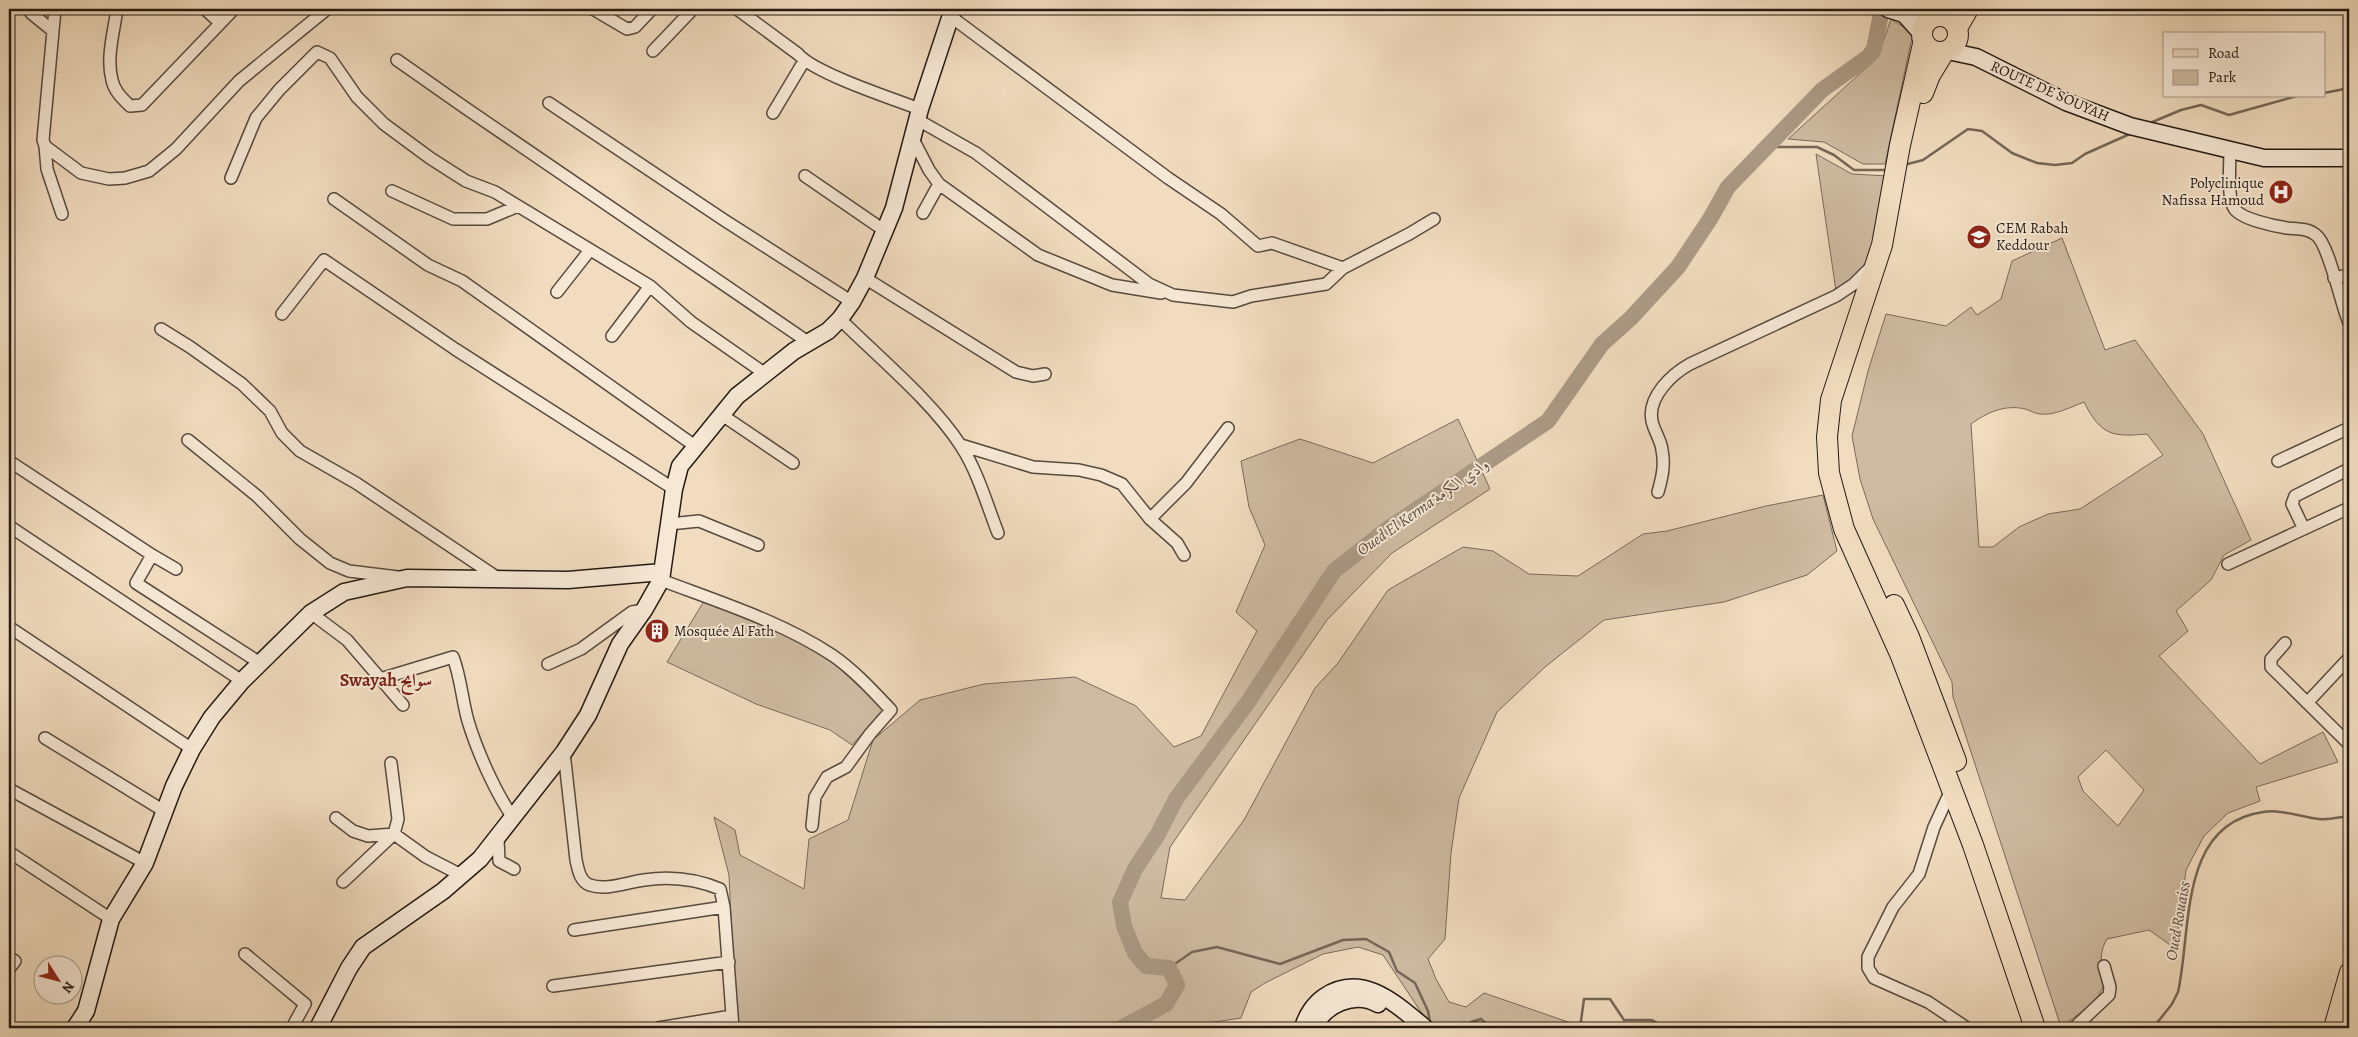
<svg xmlns="http://www.w3.org/2000/svg" width="2358" height="1037" font-family="Alegreya,Amiri,serif">
<style>
.green{fill:#cebba2;stroke:#796a5a;fill-rule:evenodd}
.lines{fill:none;stroke-linecap:round;stroke-linejoin:round}
.stream{stroke:#756757;stroke-width:2.5}
.river{stroke:#ab9a85;stroke-width:16}
.street-casing{stroke:#574a3e;stroke-width:14}
.secondary-casing{stroke:#241a13;stroke-width:19}
.primary-casing{stroke:#241a13;stroke-width:20}
.highway-casing{stroke:#241a13;stroke-width:22}
.street{stroke:#f6e8d5;stroke-width:11}
.secondary{stroke:#f6e8d5;stroke-width:16}
.primary{stroke:#f1dcbf;stroke-width:18}
.highway{stroke:#f1dcbf;stroke-width:20}
.labels{text-anchor:middle;dominant-baseline:central;stroke-width:4;stroke-linejoin:round;paint-order:stroke}
.street-label{font-size:15px;fill:#241a13;stroke:#f6e8d5}
.poi-label{font-size:15px;fill:#241a13;stroke:#f6e8d5;text-anchor:start}
.water-label{font-size:16px;font-style:italic;fill:#5a4d41;stroke:#f6e8d5}
.quarter-label{font-size:18px;font-weight:bold;fill:#7a1f14;stroke:#f6e8d5}
</style>
<rect width="100%" height="100%" fill="#f1dcbf"/>
<filter id="stains"><feTurbulence type="fractalNoise" baseFrequency=".004" numOctaves="4"/><feColorMatrix values="0 0 0 0 .2 0 0 0 0 .09 0 0 0 0 .02 0 0 0 .5 -.17"/></filter>
<radialGradient id="worn" r=".72"><stop offset=".6" stop-color="#630" stop-opacity="0"/><stop offset="1" stop-color="#630" stop-opacity=".3"/></radialGradient>
<!-- green -->
<path class="green" d="M 1891,19 L 1913,33 L 1885,164 L 1863,164 L 1824,142 L 1788,139 L 1878,57 Z
M 1816,154 L 1852,174 L 1888,176 L 1870,261 L 1854,278 L 1836,291 Z
M 2062,238 L 2105,350 L 2135,340 L 2203,434 L 2251,540 L 2224,555 L 2211,580 L 2176,611 L 2188,631 L 2159,656 L 2260,764 L 2323,732 L 2338,762 L 2256,787 L 2260,801 L 2228,813 L 2204,836 L 2186,870 L 2176,949 L 2149,930 L 2107,939 C 2094,961 2108,973 2102,989 C 2096,1004 2074,1017 2061,1027 L 1953,697 L 1952,682 L 1873,519 L 1860,479 L 1852,436 L 1868,371 L 1886,314 L 1946,326 L 1971,307 L 1977,315 L 2001,299 L 2012,261 ZM 2084,402 C 2101,436 2113,437 2147,434 L 2163,455 L 2080,509 L 2048,514 L 2019,527 L 1993,547 L 1979,547 L 1971,424 C 1986,413 2005,404 2025,409 C 2030,410 2035,414 2040,414 C 2054,416 2071,407 2084,402 ZM 2106,750 L 2144,790 L 2118,826 L 2083,791 L 2078,777 Z
M 1458,419 L 1490,489 L 1392,553 L 1327,620 L 1170,847 L 1161,898 L 1185,900 L 1244,820 L 1315,688 L 1338,663 L 1388,590 L 1463,547 L 1493,551 L 1529,574 L 1578,576 L 1643,534 L 1667,531 L 1766,506 L 1823,495 L 1837,551 L 1807,575 L 1724,602 L 1604,620 L 1545,667 L 1497,712 L 1459,798 L 1451,853 L 1445,939 L 1428,959 L 1436,979 L 1449,1002 L 1466,1007 L 1484,993 L 1571,1023 L 1570,1028 L 1507,1028 L 1499,1024 L 1462,1022 L 1453,1028 L 1439,1028 L 1421,1012 L 1383,955 L 1358,947 L 1323,954 L 1265,983 L 1251,992 L 1241,1018 L 1201,1024 L 1195,1028 L 736,1028 L 729,875 L 714,817 L 735,830 L 740,855 L 804,889 L 809,839 L 848,820 L 873,740 L 920,700 L 984,684 L 1075,677 L 1136,706 L 1174,747 L 1201,736 L 1257,631 L 1236,612 L 1265,545 L 1249,507 L 1241,461 L 1300,439 L 1373,463 Z
M 704,601 L 794,639 L 829,659 L 884,709 L 852,745 L 830,730 L 756,704 L 667,662 Z"/>
<g class="lines">
<!-- stream -->
<path class="stream" d="M 2324,93 L 2349,88
M 2150,123 L 2181,110 L 2201,105 L 2229,115 L 2297,96
M 1766,147 L 1817,147 L 1834,155 L 1854,170 L 1887,170
M 1904,165 L 1923,160 L 1968,129 L 1982,131 L 2012,153 L 2037,163 L 2055,165 L 2072,163 L 2085,154 L 2132,133
M 1169,968 L 1192,952 L 1217,947 L 1280,964 L 1343,940 L 1366,939 L 1389,952 L 1397,971 L 1415,983 L 1428,1011 L 1430,1022 L 1437,1028
M 1464,1028 L 1471,1022 L 1481,1019 L 1491,1028
M 1580,1028 L 1584,999 L 1610,999 L 1624,1020 L 1652,1020 L 1666,1028
M 2153,1028 L 2172,1004 L 2178,992 C 2192,930 2178,824 2263,812 C 2281,809 2300,817 2319,819 C 2329,820 2340,817 2349,816"/>
<!-- river -->
<path class="river" d="M 1121,1028 L 1166,1004 L 1177,985 L 1169,968 L 1146,966 L 1135,953 L 1124,926 L 1120,902 L 1135,869 L 1158,834 L 1176,799 L 1248,702 L 1334,571 L 1386,530 L 1548,421 L 1602,344 L 1631,318 L 1678,267 L 1710,219 L 1728,187 L 1822,90 L 1868,57 L 1874,49 L 1882,9"/>
<defs>
<path id="street" d="M 30,9 L 31,13 L 53,31
M 55,9 L 43,140 L 45,146 L 81,173 L 109,179 L 125,178 L 149,171 L 176,149 L 239,81 L 327,9
M 117,9 C 114,31 106,58 112,80 C 114,91 123,99 130,106 L 142,105 L 234,9
M 205,9 L 219,22
M 593,9 L 627,29 L 635,27 L 652,9
M 737,9 L 798,54 C 814,73 893,99 920,109
M 950,16 L 1168,178 L 1221,214 L 1258,246 L 1272,243 L 1343,268
M 653,51 L 693,9
M 397,60 L 464,107 L 808,342
M 549,103 L 724,220 L 852,302
M 773,113 L 804,61
M 918,120 L 976,153 L 1149,284 L 1173,295 L 1233,302 L 1251,296 L 1326,284 L 1343,268 L 1409,234 L 1434,219
M 913,139 L 929,170 L 939,184 L 1038,255 L 1112,285 L 1161,293
M 45,146 L 47,169 L 62,214
M 2230,151 C 2230,165 2227,197 2234,208 C 2240,219 2274,226 2287,228 C 2297,229 2308,228 2316,235 C 2329,244 2341,305 2349,323
M 805,176 L 885,231
M 231,178 L 256,118 L 279,90 L 317,52 L 330,58 L 357,97 L 384,124 L 430,158 L 466,181 L 495,192 L 650,286 L 691,322 L 764,373
M 392,191 L 453,219 L 487,219 L 518,206
M 334,199 L 428,265 L 462,281 L 695,446
M 923,213 L 939,184
M 865,278 L 1016,372 L 1033,376 L 1045,374
M 2334,278 L 2349,275
M 557,292 L 590,250
M 282,314 L 324,260 L 455,349 L 674,489
M 840,319 C 878,357 932,401 961,446 C 978,472 987,505 998,533
M 161,329 L 190,347 L 242,384 L 270,411 L 282,433 L 300,451 L 356,483 L 498,578
M 612,336 L 650,286
M 722,415 L 793,463
M 188,440 L 257,496 L 300,539 L 330,563 L 349,571 L 398,577
M 961,445 L 1033,467 L 1079,470 L 1101,475 L 1122,484 L 1150,519 L 1177,543 L 1184,555
M 9,461 L 152,555 L 176,569
M 2278,461 L 2349,428
M 1658,492 C 1662,478 1665,465 1662,450 C 1661,440 1654,431 1652,421 C 1647,397 1672,374 1690,364 L 1836,296 L 1854,284 L 1870,268
M 1150,519 L 1186,483 L 1228,428
M 669,524 L 699,521 L 758,545
M 9,526 L 242,681
M 2304,529 L 2292,504 L 2295,496 L 2349,469
M 152,555 L 136,583 L 260,663
M 2228,564 L 2349,508
M 661,580 C 719,602 780,621 832,655 C 854,670 873,691 891,710 L 870,734 L 846,767 L 827,777 L 815,797 L 812,826
M 311,613 L 347,640 L 403,705
M 12,629 L 192,749
M 2285,643 L 2271,659 L 2271,667 L 2349,744
M 548,664 L 581,649 L 632,612 L 644,610
M 380,679 L 453,657 C 461,678 462,700 468,721 C 477,751 496,794 514,819
M 2307,703 L 2349,658
M 45,738 L 164,811
M 564,752 L 576,860 C 578,869 580,882 590,885 C 606,891 628,882 644,880 C 670,876 696,879 720,889 L 724,907 L 733,1028
M 1952,788 L 1934,827 L 1919,874 L 1893,907 L 1868,957 L 1868,968 L 1874,978 L 1928,1002 L 1967,1028
M 9,789 L 145,863
M 336,818 L 353,831 L 368,836 L 394,834 L 426,857 L 461,875
M 498,839 L 499,861 L 514,869
M 9,852 L 111,919
M 343,882 L 394,834 L 398,819 L 391,763
M 574,930 L 724,907
M 245,954 L 305,1004 L 294,1024 L 300,1028
M 9,957 L 15,961 L 9,969
M 553,986 L 729,962
M 658,1028 L 732,1016
M 2074,1028 L 2109,995 L 2110,987 L 2104,966"/>
<path id="secondary" d="M 1888,9 L 1904,14 L 1934,17
M 1904,14 L 1921,33
M 1948,51 L 1976,57 L 2066,102 L 2130,126 L 2264,158 L 2349,158
M 75,1028 L 86,1011 L 111,919 L 145,863 L 174,786 L 192,749 L 212,717 L 242,681 L 311,613 L 344,592 L 407,578 L 568,580 L 662,572
M 318,1028 L 349,968 L 363,947 L 443,891 L 480,859 L 564,752 L 588,715 L 620,644 L 644,610 L 661,580 L 674,489 L 680,466 L 737,396 L 794,351 L 828,331 L 840,319 L 852,302 L 865,278 L 894,208 L 920,109 L 953,9
M 1303,1028 C 1306,1016 1314,1004 1324,997 C 1362,971 1396,1004 1425,1028
M 1314,1028 C 1324,1004 1355,991 1378,1004"/>
<path id="primary" d="M 2333,1028 L 2349,972"/>
<path id="highway" d="M1922 34a18 18 0 1 1 36 0a18 18 0 1 1-36 0Z
M 1957,28 L 1968,9
M 1923,44 L 1900,145 L 1882,245 L 1831,400 L 1827,437 L 1829,473 L 1844,529 L 1901,656 L 1973,845 L 2035,1028
M 1923,93 L 1930,75 L 1944,52
M 1894,605 L 1909,637 L 1956,761"/>
</defs>
<!-- street casing -->
<use href="#street" class="street-casing"/>
<!-- secondary casing -->
<use href="#secondary" class="secondary-casing"/>
<!-- primary casing -->
<use href="#primary" class="primary-casing"/>
<!-- highway casing -->
<use href="#highway" class="highway-casing"/>
<!-- street -->
<use href="#street" class="street"/>
<!-- secondary -->
<use href="#secondary" class="secondary"/>
<!-- primary -->
<use href="#primary" class="primary"/>
<!-- highway -->
<use href="#highway" class="highway"/>
</g>
<!-- icons -->
<defs>
<symbol id="hospital-disc" viewBox="-11 -11 22 22"><circle r="9.5" fill="#8f2418" stroke="#f6e8d5"/><path d="M-5-5h3v3.5h4V-5h3V5h-3V1.5h-4V5h-3Z" fill="#fff"/></symbol>
<symbol id="school-disc" viewBox="-11 -11 22 22"><circle r="9.5" fill="#8f2418" stroke="#f6e8d5"/><path d="M0-5L7-2L0 1L-7-2ZM-4 1L0 2.5L4 1V4Q0 6-4 4Z" fill="#fff"/></symbol>
<symbol id="building-disc" viewBox="-11 -11 22 22"><circle r="9.5" fill="#8f2418" stroke="#f6e8d5"/><path d="M-4-6H4V6H1V3H-1V6H-4ZM-2.5-4.3h1.7v1.8h-1.7ZM.8-4.3h1.7v1.8H.8ZM-2.5-1h1.7V.8h-1.7ZM.8-1h1.7V.8H.8Z" fill="#fff"/></symbol>
</defs>
<g fill-rule="evenodd">
<use href="#hospital-disc" x="2267" y="178" width="28" height="28"/>
<use href="#school-disc" x="1965" y="223" width="28" height="28"/>
<use href="#building-disc" x="643" y="617" width="28" height="28"/>
</g>
<g class="labels">
<!-- street labels -->
<g class="street-label">
<text transform="translate(2050 91) rotate(24)">ROUTE DE SOUYAH</text>
</g>
<!-- poi labels -->
<g class="poi-label">
<text x="2264" y="183" text-anchor="end">Polyclinique<tspan x="2264" dy="17">Nafissa Hamoud</tspan></text>
<text x="1996" y="228">CEM Rabah<tspan x="1996" dy="17">Keddour</tspan></text>
<text x="674" y="631">Mosquée Al Fath</text>
</g>
<!-- water labels -->
<g class="water-label">
<text transform="translate(1423 507) rotate(-35)">Oued El Kerma وادي الكرمة</text>
<text transform="translate(2178 921) rotate(-80)">Oued Rouaiss</text>
</g>
<!-- quarter labels -->
<g class="quarter-label">
<text x="386" y="680">Swayah سوايح</text>
</g>
</g>
<!-- margin -->
<rect width="2358" height="1037" fill="none" stroke="#f1dcbf" stroke-width="30"/>
<rect x="10" y="10" width="2338" height="1017" fill="none" stroke="#241a13" stroke-width="2.5"/>
<rect x="15" y="15" width="2328" height="1007" fill="none" stroke="#241a13"/>
<!-- legend -->
<rect x="2163" y="32" width="162" height="65" fill="#f6e8d5" stroke="#a29687"/>
<rect x="2173" y="49" width="25" height="8" fill="#f1dcbf" stroke="#a29687"/>
<text x="2208" y="58" font-size="15" fill="#241a13">Road</text>
<rect x="2173" y="70" width="25" height="15" fill="#cebba2" stroke="#a29687"/>
<text x="2208" y="82" font-size="15" fill="#241a13">Park</text>
<!-- north arrow -->
<g transform="translate(58 980) rotate(126)"><circle r="24" fill="#f6e8d5" stroke="#a29687"/>
<path d="M0-4L9 19L0 12L-9 19Z" fill="#8f2418"/>
<text y="-8" font-size="14" font-weight="bold" text-anchor="middle" fill="#241a13">N</text>
</g>
<rect width="100%" height="100%" filter="url(#stains)"/>
<rect width="100%" height="100%" fill="url(#worn)"/>
</svg>
